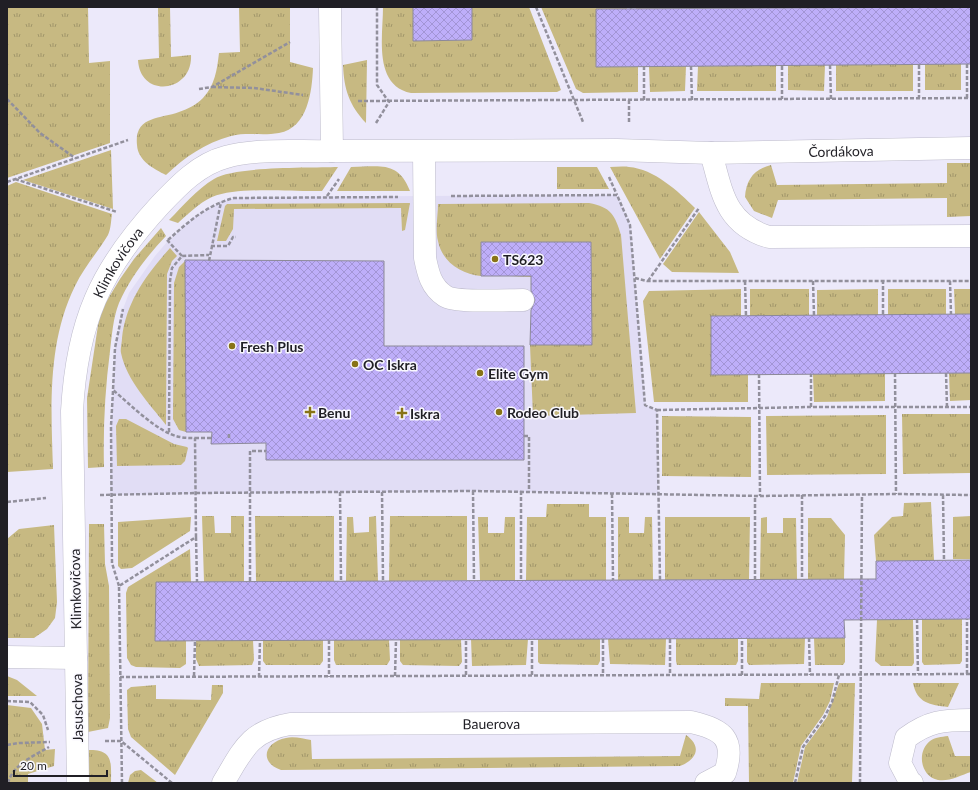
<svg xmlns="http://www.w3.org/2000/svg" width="978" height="790" font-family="Lato,sans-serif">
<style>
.built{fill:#e1ddf5}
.grass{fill:url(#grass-tufts)}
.building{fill:url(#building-cross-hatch);stroke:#8c8998}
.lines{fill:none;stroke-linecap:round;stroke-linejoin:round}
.minor-casing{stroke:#bdbbcb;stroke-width:23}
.path{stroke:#92909c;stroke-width:2.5;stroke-dasharray:4 2;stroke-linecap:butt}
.minor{stroke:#fff;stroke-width:22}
.poi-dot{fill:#887316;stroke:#f9f8fe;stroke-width:1.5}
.labels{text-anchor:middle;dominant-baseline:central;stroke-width:3;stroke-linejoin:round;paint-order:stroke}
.street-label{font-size:14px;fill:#201f25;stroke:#f9f8fe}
.poi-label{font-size:14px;font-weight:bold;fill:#201f25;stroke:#f9f8fe;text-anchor:start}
</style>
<defs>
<pattern id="grass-tufts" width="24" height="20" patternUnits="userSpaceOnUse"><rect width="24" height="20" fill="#c7b982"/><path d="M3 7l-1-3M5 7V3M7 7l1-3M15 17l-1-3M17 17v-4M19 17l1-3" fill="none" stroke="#a1966a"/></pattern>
<pattern id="building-cross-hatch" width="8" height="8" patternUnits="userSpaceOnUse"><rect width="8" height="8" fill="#beaef9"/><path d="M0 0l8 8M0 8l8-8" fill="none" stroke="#a395d5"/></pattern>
</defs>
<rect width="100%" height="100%" fill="#ece9fa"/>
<!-- built -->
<path class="built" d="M 617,195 L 630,225 L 645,405 L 657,410 L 658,494 L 473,491 L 110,495 L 111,426 L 115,348 L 123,309 L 129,293 L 155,256 L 167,242 L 195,216 L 221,202 L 234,198 L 253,197 Z"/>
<!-- grass -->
<path class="grass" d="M 7,7 L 88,7 L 89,63 L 110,61 L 110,143 L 7,178 Z
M 158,7 L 170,7 L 171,57 L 191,55 C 193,93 140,99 138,60 L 159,58 Z
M 239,7 L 290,7 L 290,62 L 313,68 C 312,91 308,128 279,133 C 263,136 247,132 231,136 C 205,143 185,157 166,175 C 154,169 138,161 137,145 C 134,116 160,119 179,112 C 188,109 196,105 203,98 C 215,85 217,70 219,53 L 240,52 Z
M 383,7 L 413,7 L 413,41 L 472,40 L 472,7 L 529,7 L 561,90 L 557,92 L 411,93 C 373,85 383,36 383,7 Z
M 541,7 L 627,7 L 627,9 L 596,9 L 596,66 L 638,67 L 638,92 L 583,93 L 576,89 Z
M 636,7 L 694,7 L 694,8 L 636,9 Z
M 367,60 L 366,123 C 349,105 344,89 343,65 Z
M 925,64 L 961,64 L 961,90 L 925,90 Z
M 776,65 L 776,91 L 697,91 L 698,66 Z
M 788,65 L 825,65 L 824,91 L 788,90 Z
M 836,65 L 913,65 L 913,91 L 836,91 Z
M 686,66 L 685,91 L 650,92 L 649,67 Z
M 111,150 L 113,209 L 23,180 Z
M 947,163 L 971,163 L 971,216 L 947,217 L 947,198 L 778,200 L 772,218 L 754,211 L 745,197 C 746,180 754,169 771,165 L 777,185 L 947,183 Z
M 338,167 L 322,191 C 291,192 240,186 212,197 C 199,203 188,214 178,223 L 169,220 C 183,206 197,189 214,179 C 234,166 311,168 338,167 Z
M 351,167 C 379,167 398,160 410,191 L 337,191 Z
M 557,167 L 597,167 L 609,189 L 557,189 Z
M 610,167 C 616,167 622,166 629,167 C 654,169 678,191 695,208 L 660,259 Z
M 16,182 L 112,214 C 111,220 111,229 108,235 C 98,252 84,267 75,286 C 47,343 51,408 53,469 L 7,472 L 7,186 Z
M 410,203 L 405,230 L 402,231 L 401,208 L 234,209 L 233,229 L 226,241 L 217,241 L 225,206 L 227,204 Z
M 589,203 C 611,207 615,215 621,235 L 636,413 L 533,416 L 530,345 L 592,344 L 591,242 L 531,242 L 531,277 L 509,276 L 508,242 L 481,242 L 481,276 C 461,274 442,262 438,241 C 435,230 438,215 438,204 Z
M 699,212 L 730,252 L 739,273 L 672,272 L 663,264 Z
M 161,228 L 166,236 C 147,256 130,278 119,303 C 113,318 112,335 110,351 C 105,390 103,428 104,467 L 88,468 L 87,398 L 100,312 L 120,279 L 134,259 Z
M 170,248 L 177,256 L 172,261 L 167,274 L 166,425 C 149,403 127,381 121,353 C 120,349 122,343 122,338 C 126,302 146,275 170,248 Z
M 185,261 L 186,432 L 179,430 L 173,419 L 174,283 L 179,267 Z
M 741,289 L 741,316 L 711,316 L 711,375 L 748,375 L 748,402 L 654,402 L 643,301 L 649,291 Z
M 750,289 L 809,289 L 809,315 L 750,316 Z
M 878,289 L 878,315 L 817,315 L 817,290 Z
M 888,289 L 946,289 L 946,314 L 888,315 Z
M 954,289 L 971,289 L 971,314 L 955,314 Z
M 885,373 L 885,401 L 814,402 L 813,374 Z
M 949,373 L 971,373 L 971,400 L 950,401 Z
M 902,414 L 971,414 L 971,473 L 903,474 Z
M 886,415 L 886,474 L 767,475 L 766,416 Z
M 662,416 L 751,417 L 751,477 L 662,476 Z
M 119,419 L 126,419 L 174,444 L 187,447 L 188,448 L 185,461 L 181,465 L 117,466 L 116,426 Z
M 931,502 L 934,560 L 876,561 L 874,535 L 892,517 L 903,516 L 904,503 Z
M 547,504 L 589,504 L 589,517 L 606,517 L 606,580 L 526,580 L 527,517 L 546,517 Z
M 202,516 L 214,516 L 215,533 L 231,533 L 231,516 L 244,516 L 244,581 L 204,582 Z
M 255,516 L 334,516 L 334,581 L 256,581 Z
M 376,516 L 378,581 L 346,581 L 347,517 L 353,517 L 354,533 L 369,532 L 369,517 Z
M 390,516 L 467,516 L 467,580 L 389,581 Z
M 971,516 L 971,559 L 953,559 L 953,517 Z
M 191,517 L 190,531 L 132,568 L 121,569 L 118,566 L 118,522 Z
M 478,517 L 488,517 L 488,533 L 504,533 L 505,517 L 515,517 L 515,580 L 480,580 Z
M 618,517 L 629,517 L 629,533 L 644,533 L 645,517 L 652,517 L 653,580 L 618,580 Z
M 665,517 L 750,517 L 749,579 L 665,580 Z
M 767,517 L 767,533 L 783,533 L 783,518 L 796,518 L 797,579 L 760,579 L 761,518 Z
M 808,518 L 831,518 L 845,535 L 844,579 L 808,579 Z
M 89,524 L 104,524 L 105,564 L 109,586 L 110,718 L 108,728 L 88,732 Z
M 54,525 L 57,602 L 55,618 L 47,629 L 34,638 L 7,638 L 7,539 L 19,529 Z
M 190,549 L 191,582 L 156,582 L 156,640 L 186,640 L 186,664 L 180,668 L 136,667 L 131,665 L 127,658 L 126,593 L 128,587 Z
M 922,619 L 962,619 L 962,661 L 960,664 L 924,665 L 922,662 Z
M 877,620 L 913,620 L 914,663 L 912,666 L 881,666 L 875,661 Z
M 805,638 L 804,664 L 749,665 L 747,662 L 747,639 Z
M 814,638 L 845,638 L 845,662 L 843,665 L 815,665 Z
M 471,639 L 528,639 L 526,665 L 472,666 Z
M 538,639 L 600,639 L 600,661 L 598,665 L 540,664 L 538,662 Z
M 608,639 L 666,639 L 665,665 L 610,664 Z
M 676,639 L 738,639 L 738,661 L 736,665 L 677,665 L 676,661 Z
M 196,640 L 253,640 L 254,660 L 252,665 L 199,666 L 196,659 Z
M 263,640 L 323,640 L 323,661 L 320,665 L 266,665 L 263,661 Z
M 334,640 L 389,640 L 390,660 L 387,665 L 336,665 L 334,660 Z
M 400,640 L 461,640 L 462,662 L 459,666 L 403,665 L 400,661 Z
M 7,676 L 17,680 L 37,696 L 7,696 Z
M 761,683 L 834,683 L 830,701 L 823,715 L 801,746 L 793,783 L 749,783 L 748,706 L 725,706 L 725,698 L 759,699 Z
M 839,683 L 855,683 L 852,783 L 797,783 L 805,747 L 827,717 Z
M 913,683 L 959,683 L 948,707 C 930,705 917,703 913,683 Z
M 156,685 L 156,699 L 211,700 L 212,685 L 223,685 L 223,693 L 175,775 L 131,737 L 128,729 L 127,690 L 131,687 Z
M 7,705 L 31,708 L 42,724 L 45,750 L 55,749 L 54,766 L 28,774 L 28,783 L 7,783 Z
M 686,735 C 703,747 696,760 680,766 L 281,770 C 258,762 265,742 286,738 C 294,736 304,739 311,740 L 312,759 L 680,756 Z
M 948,736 L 955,756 L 971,756 L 971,772 C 961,775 949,782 938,780 C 921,777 916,752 930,741 C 935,737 941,737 948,736 Z
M 88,750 C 114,749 111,763 111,783 L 88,783 Z
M 141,770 L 158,783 L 128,783 L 130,775 L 135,771 Z"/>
<!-- building -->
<path class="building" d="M 413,7 L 472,7 L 472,40 L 413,41 Z
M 971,7 L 971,64 L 596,67 L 596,9 Z
M 481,242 L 591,242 L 592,345 L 530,345 L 531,310 L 535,300 L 531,291 L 531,276 L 481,276 Z
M 185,260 L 384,261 L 384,346 L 524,346 L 524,460 L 266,460 L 266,443 L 211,444 L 212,432 L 186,432 Z
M 971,314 L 971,373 L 711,375 L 711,316 Z
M 971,560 L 971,619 L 844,620 L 845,638 L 155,641 L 156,582 L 876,579 L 876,561 Z"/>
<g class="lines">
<defs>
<g id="minor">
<path id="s1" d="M 332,151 L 617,150 L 711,153 L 971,148"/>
<path d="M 424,152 L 425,258 C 428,273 431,287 445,296 C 456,303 507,300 523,300"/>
<path d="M 711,153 C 722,192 725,224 769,237 L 971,236"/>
<path d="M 7,657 L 76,658"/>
<path id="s2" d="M 78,783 L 72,411 C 77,322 100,270 160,205 C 179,185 199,164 226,157 C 259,148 298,152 332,151 L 330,7"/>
<path id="s3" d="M 223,783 C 243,750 249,731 290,724 L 691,722 C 723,729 736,739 725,773 L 706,783"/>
<path d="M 912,783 L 910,782 L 900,763 L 906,738 C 929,721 943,720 971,720"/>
</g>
</defs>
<!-- minor casing -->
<use href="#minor" class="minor-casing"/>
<!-- path -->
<path class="path" d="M 536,7 L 583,122
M 631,7 L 631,9
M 699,8 L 699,7
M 967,64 L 967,98
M 830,65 L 831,99
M 919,65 L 919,98
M 644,66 L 644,100
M 691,66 L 692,100
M 782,66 L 782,99
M 212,87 L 254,88 L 303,95
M 199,89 L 212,87 L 290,42
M 7,99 L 40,133 L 75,158
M 629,100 L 629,124
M 358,101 L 971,98
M 376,123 L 389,102 L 377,85 L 377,7
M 609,177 L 617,195
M 15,179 L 117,212
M 7,182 L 128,140
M 327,196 L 339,179
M 451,196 L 617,195 L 630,225 L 645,405 L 657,410 L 660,580
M 167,240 L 182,256
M 168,240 C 188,222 207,205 234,198 L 398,197
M 211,246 L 228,246 L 233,237 L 236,237
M 209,261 L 221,202
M 635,278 L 647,281 L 971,281
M 883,280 L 883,315
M 648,281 L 699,208
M 745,281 L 746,316
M 813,281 L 814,315
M 950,281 L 951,314
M 895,373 L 896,494
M 946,373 L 947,407
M 759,374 L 760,496
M 113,391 L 111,426 L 112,563 L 119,586
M 811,407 L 811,374
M 657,410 L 811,407 L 971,407
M 169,432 L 170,281 L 172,268 L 182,256 L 209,255
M 524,436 L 529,436 L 529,491
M 195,438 L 211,438
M 229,438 L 229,434
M 473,491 L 474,580
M 521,491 L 521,580
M 340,492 L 341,581
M 382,492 L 383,580
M 612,494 L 613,580
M 100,495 L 196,493 L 473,491 L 760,496 L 896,494 L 971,495
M 802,495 L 802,579
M 943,495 L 944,560
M 7,502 L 46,498
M 196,537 L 197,582
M 755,580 L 755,496
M 250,581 L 250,451 L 266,451
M 917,619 L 918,674
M 809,638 L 810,675
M 603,639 L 603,675
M 670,639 L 670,675
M 329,640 L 329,677
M 967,674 L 967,619
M 466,675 L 466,639
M 532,675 L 532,639
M 742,675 L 742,639
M 194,676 L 195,641
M 395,676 L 396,640
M 120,677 L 971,674
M 259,677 L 260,640
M 7,701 L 30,702 L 43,715 L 48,730
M 105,741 L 121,741 L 172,783
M 7,745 L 19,743 L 50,742
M 8,783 C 13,764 34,756 49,747
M 122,783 L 119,586 L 196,537 L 195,438 C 190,438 185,438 180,437 C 158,433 130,404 113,390 L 115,348 L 123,309
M 795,783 L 803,747 L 825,716 L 832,702 L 839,675
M 860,783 L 862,495"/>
<!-- minor -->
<use href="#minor" class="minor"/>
</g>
<!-- markers -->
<g class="poi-dot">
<circle cx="495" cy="259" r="4"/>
<circle cx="232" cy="346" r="4"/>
<circle cx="355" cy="364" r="4"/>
<circle cx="480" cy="373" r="4"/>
<path d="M308 406h4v4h4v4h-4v4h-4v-4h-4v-4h4z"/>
<circle cx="499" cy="412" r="4"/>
<path d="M400 407h4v4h4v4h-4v4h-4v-4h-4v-4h4z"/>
</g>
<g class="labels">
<!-- street labels -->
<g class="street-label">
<text stroke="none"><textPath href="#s1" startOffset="509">Čordákova</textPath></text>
<text stroke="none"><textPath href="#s2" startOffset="530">Klimkovičova</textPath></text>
<text transform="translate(75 589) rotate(-91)">Klimkovičova</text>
<text transform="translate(77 708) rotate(-91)">Jasuschova</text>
<text stroke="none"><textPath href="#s3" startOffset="295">Bauerova</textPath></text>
</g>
<!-- poi labels -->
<g class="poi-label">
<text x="503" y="259">TS623</text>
<text x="240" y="346">Fresh Plus</text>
<text x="363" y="364">OC Iskra</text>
<text x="488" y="373">Elite Gym</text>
<text x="318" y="412">Benu</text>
<text x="507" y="412">Rodeo Club</text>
<text x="410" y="413">Iskra</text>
</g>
</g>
<!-- border -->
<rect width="978" height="790" fill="none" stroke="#201f25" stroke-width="16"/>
<!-- scale -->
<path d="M14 770v6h93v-6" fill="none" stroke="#201f25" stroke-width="2"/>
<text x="20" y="770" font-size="12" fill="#201f25" stroke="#f9f8fe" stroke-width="3" paint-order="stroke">20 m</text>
</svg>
